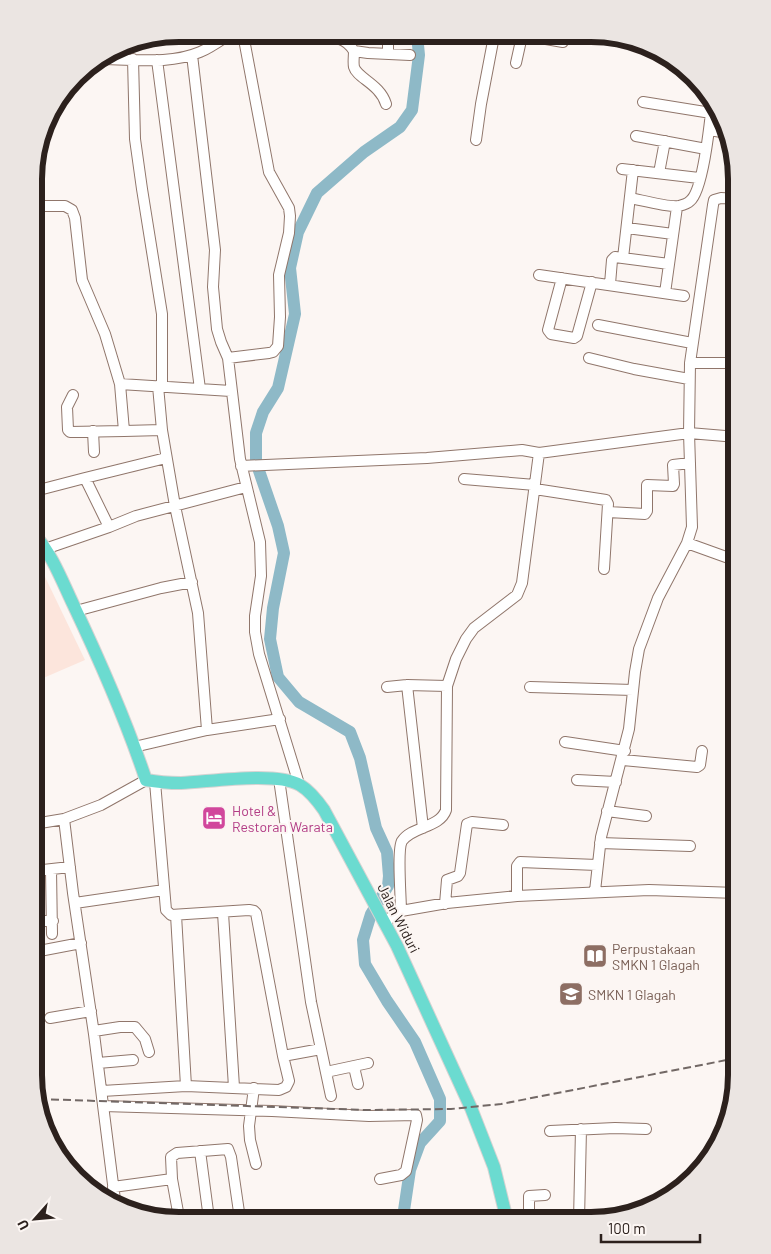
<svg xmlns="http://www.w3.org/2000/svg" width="771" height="1254" font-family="Barlow,sans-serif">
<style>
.built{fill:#fce5dc}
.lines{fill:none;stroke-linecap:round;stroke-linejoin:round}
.river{stroke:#8eb9c7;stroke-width:12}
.minor-casing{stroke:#90766b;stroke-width:12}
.major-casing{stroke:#d5d3d2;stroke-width:14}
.minor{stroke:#fff;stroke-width:10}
.major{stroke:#6bdbd0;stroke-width:12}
.rail{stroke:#726865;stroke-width:2;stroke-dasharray:8 4;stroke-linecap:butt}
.labels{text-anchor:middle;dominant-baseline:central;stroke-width:4;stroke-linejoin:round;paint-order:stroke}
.hotel-label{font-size:14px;fill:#b23c85;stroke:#fcf6f3;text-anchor:start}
.street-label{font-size:14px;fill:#2c211d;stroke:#fcf6f3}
.education-label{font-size:14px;fill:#785e54;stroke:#fcf6f3;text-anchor:start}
.rim{fill:none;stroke:#2c211d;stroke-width:6}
</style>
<rect width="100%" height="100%" fill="#fcf6f3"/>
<!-- built -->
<path class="built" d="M 34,554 L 85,660 L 34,682 Z"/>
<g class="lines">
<!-- river -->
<path class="river" d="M 404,1220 L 403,1217 L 410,1170 L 420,1143 L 440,1121 L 440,1099 L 415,1042 L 387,1001 L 365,964 L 363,940 L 371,914 L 388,886 L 389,876 L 387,852 L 376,828 L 360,758 L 350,732 L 299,702 L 278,677 L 270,639 L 273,608 L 284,553 L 278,526 L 256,462 L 256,433 L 263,412 L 278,388 L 295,314 L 290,268 L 298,232 L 317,193 L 364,152 L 400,127 L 412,110 L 419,55 L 417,35"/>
<defs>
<path id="minor" d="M 303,35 C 323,41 341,30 354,51 C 354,56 353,63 354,67 C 357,78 380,84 386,104
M 529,36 L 563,42
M 354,51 L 368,53 L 410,55
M 388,54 L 388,35
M 192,55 L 215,250 L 213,287 L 217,329 L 221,342 L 228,358 L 240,459 L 260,542 L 261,576 L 255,616 L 255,632 L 259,654 L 299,784
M 102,59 C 134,59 169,65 200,52 C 210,48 221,40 230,34
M 133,59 L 135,139 L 142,189 L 162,314 L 162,386
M 157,60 L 200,389
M 516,63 L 522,36
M 643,102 L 711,113
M 709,130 L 728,133
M 636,136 L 706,149
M 476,140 L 481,104 L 494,36
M 622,169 L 699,178
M 659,173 L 665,141
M 630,198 C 641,200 670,208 679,206 C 683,205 687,204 690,201 C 703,191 710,122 712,104
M 35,206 L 65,206 L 72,210 L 75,218 L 82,280 L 105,334 L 120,384 L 231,391
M 627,228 L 673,234
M 623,258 L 633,170
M 539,275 L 684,296
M 562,278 L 548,330 L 551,334 L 574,338 L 577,336 L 592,282
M 610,284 L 612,260 L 615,257 L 669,264
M 665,293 L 677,207
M 598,325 L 692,343
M 228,358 L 269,353 L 273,352 L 278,346 L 280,317 L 279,275 L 289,233 L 290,216 L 289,208 L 269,172 L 243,34
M 589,358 L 634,369 L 689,379
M 690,363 L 737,363
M 120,384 L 124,431 L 162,430 L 175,506 L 198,613 L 207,730
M 158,386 L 162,430
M 73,395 L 67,407 L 68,430 L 70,432 L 124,431
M 93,431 L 94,452
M 241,466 L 427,458 L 522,450 L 539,453
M 85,478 L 166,458
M 464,479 L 535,485
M 535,489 L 606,500 L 608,504 L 604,569
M 35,491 L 85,478 L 109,527
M 608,512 L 645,514 L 647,511 L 647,485 L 673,486 L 674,484 L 673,465 L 690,463
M 687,543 L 737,561
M 45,549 L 109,527 L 136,516 L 246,487
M 76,611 L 161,588 L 192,582
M 407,685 L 423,828
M 387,687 L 407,685 L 447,686
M 530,687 L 633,690
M 565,742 L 625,751
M 134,747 L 207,730 L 280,719
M 623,760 L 697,767 L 700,765 L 702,751
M 279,779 L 311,1002 L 331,1096
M 577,780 L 616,782
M 607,811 L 646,816
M 64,819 L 73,893 L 94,1034 L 115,1200
M 34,824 L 64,819 L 101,805 L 146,780
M 600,843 L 690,846
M 51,870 L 52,934
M 34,871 L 70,867
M 595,891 L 601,837 L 629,729 L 635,672 L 639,649 L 658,598 L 687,543 L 692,527 L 689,433 L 690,363 L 713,205 L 714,200 L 721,198 L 737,199
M 517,896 L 517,866 L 520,862 L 597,865
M 75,903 L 164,890
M 445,904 L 447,880 L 458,876 L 460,873 L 467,824 L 472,822 L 503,825
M 401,911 C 401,898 397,849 402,841 C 412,826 440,828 446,810 L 447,686 L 456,659 L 466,639 L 474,628 L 517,595 L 522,583 L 539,453 L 689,433 L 737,437
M 223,913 L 234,1087
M 176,915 L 186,1086
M 34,921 L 53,921
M 386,923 L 390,918 L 401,911 L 447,903 L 517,896 L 649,890 L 737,893
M 34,952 L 81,943
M 50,1018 L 91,1011
M 94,1031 L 120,1027 L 135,1027 L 145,1039 L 149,1052
M 283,1056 L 321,1049
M 98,1063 L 133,1060
M 354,1067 L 358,1084
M 326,1072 L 368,1063
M 254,1088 L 249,1126 L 250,1140 L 256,1164
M 102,1091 L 186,1086 L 279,1090 L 286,1087 L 289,1081 L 283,1056 L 256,913 L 254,911 L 249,910 L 171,915 L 166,910 L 155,782
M 103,1106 L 272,1111 L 369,1116 L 416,1115 L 417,1120 L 406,1171 L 401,1175 L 380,1179
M 550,1131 L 615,1128 L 646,1129
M 200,1151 L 209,1219
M 172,1179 L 178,1212 L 184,1219
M 113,1187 L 172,1179 L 171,1157 L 177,1153 L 228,1149 L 231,1157 L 240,1219
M 192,1219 L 240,1215
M 480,1220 L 506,1215
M 529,1220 L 529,1196 L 545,1195
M 579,1220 L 581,1129"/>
<path id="major" d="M 34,534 C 52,554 62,581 73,604 C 100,661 126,720 146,780 C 157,782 170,783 181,783 C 209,782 276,771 300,785 C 310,791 317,800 324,810 L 397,946 L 471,1108 L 494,1167 L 507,1220"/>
</defs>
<!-- minor casing -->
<use href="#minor" class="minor-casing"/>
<!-- major casing -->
<use href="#major" class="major-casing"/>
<!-- minor -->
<use href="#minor" class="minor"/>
<!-- major -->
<use href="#major" class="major"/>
<!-- rail -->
<path class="rail" d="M 39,1099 L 366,1110 L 451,1109 L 501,1104 L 737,1058"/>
</g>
<!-- icons -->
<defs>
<symbol id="hotel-square" viewBox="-11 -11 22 22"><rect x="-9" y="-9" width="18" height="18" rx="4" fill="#d1479c" stroke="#fcf6f3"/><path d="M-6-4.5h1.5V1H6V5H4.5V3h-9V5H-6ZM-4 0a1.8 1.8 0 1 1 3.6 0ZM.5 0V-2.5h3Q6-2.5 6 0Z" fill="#fff"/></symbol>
<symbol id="library-square" viewBox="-11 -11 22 22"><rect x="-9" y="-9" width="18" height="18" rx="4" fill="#8d6e63" stroke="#fcf6f3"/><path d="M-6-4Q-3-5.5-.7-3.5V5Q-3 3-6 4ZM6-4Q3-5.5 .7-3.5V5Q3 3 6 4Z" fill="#fff"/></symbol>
<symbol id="school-square" viewBox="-11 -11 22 22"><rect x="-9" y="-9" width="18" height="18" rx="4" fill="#8d6e63" stroke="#fcf6f3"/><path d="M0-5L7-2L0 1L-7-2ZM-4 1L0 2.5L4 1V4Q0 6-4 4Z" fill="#fff"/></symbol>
</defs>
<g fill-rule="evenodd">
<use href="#hotel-square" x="200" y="804" width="28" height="28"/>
<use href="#library-square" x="581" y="942" width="28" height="28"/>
<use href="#school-square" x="557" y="980" width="28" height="28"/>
</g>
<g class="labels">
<!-- hotel labels -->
<g class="hotel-label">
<text x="232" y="810">Hotel &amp;<tspan x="232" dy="16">Restoran Warata</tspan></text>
</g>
<!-- street labels -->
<g class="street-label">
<text transform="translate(399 918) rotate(63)">Jalan Widuri</text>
</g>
<!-- education labels -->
<g class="education-label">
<text x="612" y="948">Perpustakaan<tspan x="612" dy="16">SMKN 1 Glagah</tspan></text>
<text x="588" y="994">SMKN 1 Glagah</text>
</g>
</g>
<!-- crop -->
<path d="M0 0H771V1254H0ZM179 42H591A137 137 0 0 1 728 179V1075A137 137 0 0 1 591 1212H179A137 137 0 0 1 42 1075V179A137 137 0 0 1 179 42Z" fill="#ebe5e2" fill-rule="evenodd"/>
<path class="rim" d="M179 42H591A137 137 0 0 1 728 179V1075A137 137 0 0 1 591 1212H179A137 137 0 0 1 42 1075V179A137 137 0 0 1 179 42Z"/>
<!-- north arrow -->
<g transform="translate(35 1219) rotate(243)" stroke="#fcf6f3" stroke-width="4" paint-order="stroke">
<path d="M0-4L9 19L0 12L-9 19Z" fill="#2c211d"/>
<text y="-8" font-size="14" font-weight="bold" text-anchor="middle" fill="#2c211d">U</text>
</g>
<!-- scale -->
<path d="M601 1234v8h99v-8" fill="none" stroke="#2c211d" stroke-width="2.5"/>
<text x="608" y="1234" font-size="15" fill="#2c211d" stroke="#fcf6f3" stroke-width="4" paint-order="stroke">100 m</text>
</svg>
